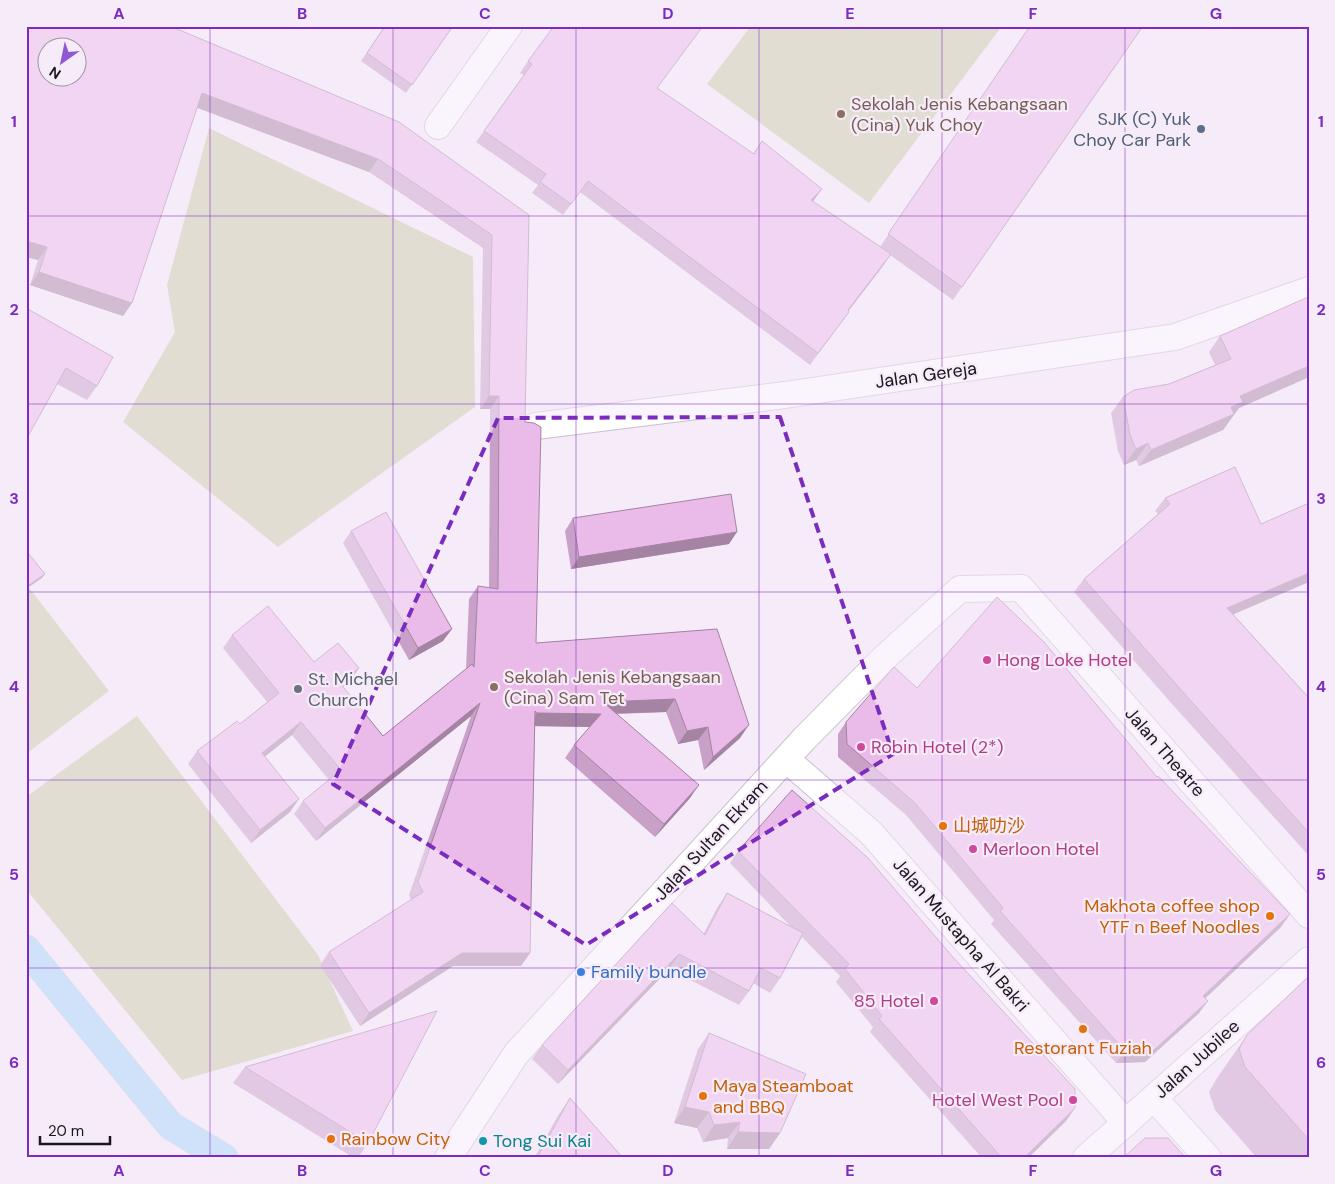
<svg xmlns="http://www.w3.org/2000/svg" width="1335" height="1184" font-family="'DM Sans','Noto Sans SC',sans-serif">
<style>
.green{fill:#c7cda5}
.lines{fill:none;stroke-linecap:round;stroke-linejoin:round}
.minor-casing{stroke:#cac0cd;stroke-width:28}
.highway-casing{stroke:#d1d0d1;stroke-width:29}
.minor{stroke:#fff;stroke-width:26}
.highway{stroke:#a2d4fa;stroke-width:28}
.wall{fill:#c9a1c8}
.shaded-wall{fill:#a483a3}
.building{fill:#eabbe9;stroke:#a483a3;fill-rule:evenodd}
.marked{fill:none;stroke:#7b2cbf;stroke-width:4;stroke-dasharray:10 6;stroke-linejoin:round}
.grid{fill:none;stroke:#7b2cbf;stroke-width:1;stroke-opacity:0.55}
.education-dot{fill:#8d6e63;stroke:#f6ebf9;stroke-width:2}
.service-dot{fill:#5c6f8a;stroke:#f6ebf9;stroke-width:2}
.hotel-dot{fill:#d1479c;stroke:#f6ebf9;stroke-width:2}
.worship-dot{fill:#6b7280;stroke:#f6ebf9;stroke-width:2}
.food-dot{fill:#e8710a;stroke:#f6ebf9;stroke-width:2}
.shop-dot{fill:#3f7fe0;stroke:#f6ebf9;stroke-width:2}
.culture-dot{fill:#0f9aa8;stroke:#f6ebf9;stroke-width:2}
.labels{text-anchor:middle;dominant-baseline:central;stroke-width:4.5;stroke-linejoin:round;paint-order:stroke}
.education-label{font-size:18px;fill:#785e54;stroke:#f6ebf9;text-anchor:start}
.service-label{font-size:18px;fill:#4e5e75;stroke:#f6ebf9;text-anchor:end}
.street-label{font-size:18px;fill:#1a161b;stroke:#f6ebf9}
.hotel-label{font-size:18px;fill:#b23c85;stroke:#f6ebf9;text-anchor:start}
.worship-label{font-size:18px;fill:#5b616d;stroke:#f6ebf9;text-anchor:start}
.food-label{font-size:18px;fill:#c56008;stroke:#f6ebf9;text-anchor:start}
.shop-label{font-size:18px;fill:#366cbe;stroke:#f6ebf9;text-anchor:start}
.culture-label{font-size:18px;fill:#0d838f;stroke:#f6ebf9;text-anchor:start}
.neatline{fill:none;stroke:#7b2cbf;stroke-width:2}
.grid-label{font-size:16px;text-anchor:middle;font-weight:bold;fill:#7b2cbf}
</style>
<rect width="100%" height="100%" fill="#f6ebf9"/>
<!-- green -->
<path class="green" d="M 751,26 L 1002,26 L 869,203 L 707,84 Z
M 209,128 L 473,257 L 475,407 L 278,547 L 123,422 L 175,332 L 167,285 Z
M 30,589 L 109,691 L 26,754 L 26,592 Z
M 137,716 L 318,955 L 353,1031 L 182,1080 L 26,889 L 26,797 Z"/>
<g class="lines">
<defs>
<path id="minor" d="M 438,126 L 509,26
M 536,426 L 785,395 L 1175,337 L 1309,290
M 786,759 L 871,833 L 1126,1123
M 1154,1098 L 1208,1158
M 448,1158 L 516,1054 L 804,739 L 884,658 L 960,589 L 1021,588 L 1309,915
M 1086,1158 L 1309,960"/>
<path id="highway" d="M 26,949 L 171,1126 L 224,1158"/>
</defs>
<!-- minor casing -->
<use href="#minor" class="minor-casing"/>
<!-- highway casing -->
<use href="#highway" class="highway-casing"/>
<!-- minor -->
<use href="#minor" class="minor"/>
<!-- highway -->
<use href="#highway" class="highway"/>
</g>
<!-- wall -->
<path class="wall" d="M 26,26 L 529,215 L 525,422 L 536,643 L 717,629 L 740,738 L 704,770 L 698,740 L 678,744 L 666,712 L 617,714 L 690,798 L 655,837 L 565,758 L 574,745 L 590,727 L 535,726 L 530,953 L 521,966 L 453,966 L 360,1026 L 320,965 L 329,952 L 411,900 L 409,895 L 471,716 L 316,841 L 294,814 L 303,801 L 329,780 L 292,735 L 265,756 L 290,812 L 251,843 L 188,764 L 197,751 L 240,724 L 267,702 L 223,648 L 232,635 L 314,662 L 359,668 L 350,681 L 343,687 L 383,736 L 466,669 L 469,599 L 478,586 L 489,588 L 490,409 L 480,409 L 483,248 L 369,172 L 197,108 L 132,303 L 123,316 L 30,285 L 38,260 L 26,257 Z
M 385,26 L 453,26 L 406,93 L 361,61 Z
M 1030,26 L 1143,26 L 953,300 L 890,255 L 848,311 L 849,312 L 810,365 L 580,192 L 563,215 L 532,193 L 538,185 L 476,142 L 524,75 L 520,73 L 528,61 L 657,88 L 753,154 L 762,141 L 814,200 L 812,202 L 880,247 Z
M 1309,299 L 1309,377 L 1239,408 L 1223,430 L 1139,466 L 1136,460 L 1124,465 L 1118,451 L 1111,413 L 1123,397 L 1169,384 L 1215,365 L 1209,352 L 1220,336 Z
M 26,308 L 97,386 L 87,400 L 57,384 Z
M 1235,467 L 1233,614 L 1309,698 L 1309,856 L 1172,704 L 1074,592 L 1084,579 L 1158,514 L 1155,511 L 1165,498 Z
M 573,518 L 729,544 L 571,569 L 565,531 Z
M 351,531 L 443,641 L 409,660 L 343,543 Z
M 917,688 L 1281,927 L 1205,998 L 1199,1013 L 1145,1062 L 1116,1063 L 991,924 L 994,920 L 906,815 L 838,757 L 838,734 L 846,722 Z
M 738,851 L 1066,1121 L 1028,1158 L 982,1158 L 870,1032 L 873,1027 L 836,982 L 840,976 L 802,937 L 780,978 L 770,993 L 753,983 L 749,991 L 739,1005 L 669,969 L 558,1084 L 532,1059 L 542,1045 L 704,933 L 717,908 L 727,893 L 792,928 L 730,863 Z
M 1309,976 L 1309,1158 L 1257,1158 L 1215,1110 L 1209,1092 L 1217,1078 L 1247,1035 Z
M 709,1033 L 780,1133 L 769,1149 L 727,1149 L 728,1138 L 703,1142 L 697,1128 L 674,1123 L 698,1049 Z
M 245,1067 L 368,1143 L 358,1158 L 354,1158 L 233,1083 Z
M 570,1098 L 623,1158 L 534,1158 L 559,1114 Z"/>
<!-- shaded-wall -->
<path class="shaded-wall" d="M 202,93 L 378,159 L 369,172 L 193,106 Z
M 822,189 L 814,200 L 803,212 L 811,200 Z
M 26,241 L 47,247 L 38,260 L 26,257 Z
M 891,254 L 883,266 L 840,322 L 848,310 Z
M 39,272 L 132,303 L 123,316 L 30,285 Z
M 1309,366 L 1309,377 L 1239,408 L 1223,430 L 1139,466 L 1151,450 L 1231,407 L 1240,396 Z
M 489,396 L 499,396 L 490,409 L 480,409 Z
M 1148,443 L 1136,460 L 1124,465 L 1136,449 Z
M 737,532 L 729,544 L 571,569 L 579,557 Z
M 1309,573 L 1309,582 L 1218,621 L 1227,608 Z
M 45,574 L 42,578 L 26,589 L 26,587 Z
M 452,629 L 443,641 L 409,660 L 418,648 Z
M 359,668 L 350,681 L 331,696 L 340,683 Z
M 675,699 L 666,712 L 601,714 L 592,727 L 528,726 L 537,713 L 603,702 Z
M 480,703 L 471,716 L 316,841 L 325,828 Z
M 301,722 L 292,735 L 253,766 L 262,753 Z
M 749,725 L 740,738 L 704,770 L 713,757 Z
M 708,727 L 698,740 L 678,744 L 687,731 Z
M 699,785 L 690,798 L 655,837 L 664,824 Z
M 299,799 L 290,812 L 251,843 L 260,830 Z
M 1290,914 L 1281,927 L 1195,1008 L 1203,996 Z
M 462,953 L 530,953 L 521,966 L 453,966 L 360,1026 L 369,1013 Z
M 679,954 L 669,969 L 558,1084 L 568,1070 Z
M 1208,1001 L 1199,1013 L 1145,1062 L 1116,1063 L 1125,1051 Z
M 685,1107 L 709,1112 L 697,1128 L 674,1123 Z
M 1075,1108 L 1066,1121 L 1028,1158 L 1024,1158 Z
M 740,1122 L 728,1138 L 703,1142 L 714,1125 Z
M 738,1132 L 780,1133 L 769,1149 L 727,1149 Z"/>
<!-- building -->
<path class="building" d="M 26,26 L 170,26 L 399,122 L 529,215 L 525,422 L 534,423 L 541,427 L 536,643 L 717,629 L 749,725 L 713,757 L 708,727 L 687,731 L 675,699 L 603,702 L 699,785 L 664,824 L 574,745 L 601,714 L 537,713 L 535,711 L 530,953 L 462,953 L 369,1013 L 329,952 L 423,892 L 418,882 L 480,703 L 325,828 L 303,801 L 341,770 L 301,722 L 262,753 L 299,799 L 260,830 L 197,751 L 237,721 L 240,724 L 279,693 L 232,635 L 268,606 L 314,662 L 338,643 L 359,668 L 340,683 L 383,736 L 472,664 L 474,667 L 478,586 L 498,589 L 499,396 L 489,396 L 492,235 L 378,159 L 202,93 L 132,303 L 39,272 L 47,247 L 26,241 ZM 48,48 L 78,48 L 78,78 L 48,78 Z
M 385,26 L 453,26 L 412,85 L 367,53 Z
M 554,26 L 703,26 L 657,88 L 754,154 L 762,141 L 822,189 L 811,200 L 891,254 L 848,310 L 849,312 L 818,353 L 588,181 L 571,204 L 540,182 L 546,174 L 484,131 L 532,64 L 528,61 Z
M 1030,26 L 1143,26 L 962,287 L 888,234 Z
M 1308,297 L 1309,299 L 1309,366 L 1240,396 L 1243,402 L 1231,407 L 1234,414 L 1151,450 L 1148,443 L 1136,449 L 1130,435 L 1123,397 L 1134,390 L 1169,384 L 1231,359 L 1220,336 Z
M 26,308 L 113,357 L 97,386 L 66,368 L 26,440 Z
M 1235,467 L 1261,524 L 1309,503 L 1309,573 L 1227,608 L 1309,698 L 1309,833 L 1182,691 L 1084,579 L 1170,504 L 1165,498 Z
M 731,494 L 737,532 L 579,557 L 573,518 Z
M 386,512 L 452,629 L 418,648 L 351,531 Z
M 28,553 L 45,574 L 26,587 L 26,554 Z
M 997,597 L 1044,642 L 1157,777 L 1158,776 L 1290,914 L 1203,996 L 1208,1001 L 1154,1050 L 1125,1051 L 1000,911 L 1003,908 L 915,803 L 847,744 L 846,722 L 894,667 L 917,688 Z
M 792,790 L 868,858 L 952,956 L 1075,1089 L 1075,1108 L 1024,1158 L 1002,1158 L 879,1019 L 882,1016 L 845,969 L 849,964 L 738,851 Z
M 727,893 L 803,933 L 780,978 L 761,968 L 749,991 L 679,954 L 568,1070 L 542,1045 L 672,903 L 705,935 Z
M 1309,976 L 1309,1140 L 1245,1067 L 1239,1049 L 1247,1035 Z
M 437,1011 L 368,1143 L 245,1067 Z
M 709,1033 L 806,1074 L 780,1133 L 738,1132 L 740,1122 L 714,1125 L 709,1112 L 685,1107 Z
M 570,1098 L 623,1158 L 537,1158 Z
M 1145,1138 L 1168,1138 L 1186,1158 L 1123,1158 Z"/>
<!-- marked area -->
<path d="M0 0H1335V1184H0ZM 780,417 L 893,754 L 586,945 L 333,784 L 498,418 Z" fill="#f6ebf9" fill-opacity=".55" fill-rule="evenodd"/>
<path class="marked" d="M 780,417 L 893,754 L 586,945 L 333,784 L 498,418 Z"/>
<!-- grid -->
<path class="grid" d="M 210,26 L 210,1158M 393,26 L 393,1158M 576,26 L 576,1158M 759,26 L 759,1158M 942,26 L 942,1158M 1125,26 L 1125,1158M 26,216 L 1309,216M 26,404 L 1309,404M 26,592 L 1309,592M 26,780 L 1309,780M 26,968 L 1309,968"/>
<!-- markers -->
<g class="education-dot">
<circle cx="841" cy="114" r="5"/>
<circle cx="494" cy="687" r="5"/>
</g>
<circle class="service-dot" cx="1201" cy="129" r="5"/>
<g class="hotel-dot">
<circle cx="987" cy="660" r="5"/>
<circle cx="861" cy="747" r="5"/>
<circle cx="973" cy="849" r="5"/>
<circle cx="934" cy="1001" r="5"/>
<circle cx="1073" cy="1100" r="5"/>
</g>
<circle class="worship-dot" cx="298" cy="689" r="5"/>
<g class="food-dot">
<circle cx="943" cy="826" r="5"/>
<circle cx="1270" cy="916" r="5"/>
<circle cx="1083" cy="1029" r="5"/>
<circle cx="703" cy="1096" r="5"/>
<circle cx="331" cy="1139" r="5"/>
</g>
<circle class="shop-dot" cx="581" cy="972" r="5"/>
<circle class="culture-dot" cx="483" cy="1141" r="5"/>
<g class="labels">
<!-- education labels -->
<g class="education-label">
<text x="851" y="104">Sekolah Jenis Kebangsaan<tspan x="851" dy="21">(Cina) Yuk Choy</tspan></text>
<text x="504" y="677">Sekolah Jenis Kebangsaan<tspan x="504" dy="21">(Cina) Sam Tet</tspan></text>
</g>
<!-- service labels -->
<g class="service-label">
<text x="1191" y="119">SJK (C) Yuk<tspan x="1191" dy="21">Choy Car Park</tspan></text>
</g>
<!-- street labels -->
<g class="street-label">
<text transform="translate(926 375) rotate(-8)">Jalan Gereja</text>
<text transform="translate(1165 752) rotate(49)">Jalan Theatre</text>
<text transform="translate(711 840) rotate(-47)">Jalan Sultan Ekram</text>
<text transform="translate(961 935) rotate(49)">Jalan Mustapha Al Bakri</text>
<text transform="translate(1197 1059) rotate(-42)">Jalan Jubilee</text>
</g>
<!-- hotel labels -->
<g class="hotel-label">
<text x="997" y="660">Hong Loke Hotel</text>
<text x="871" y="747">Robin Hotel (2*)</text>
<text x="983" y="849">Merloon Hotel</text>
<text x="924" y="1001" text-anchor="end">85 Hotel</text>
<text x="1063" y="1100" text-anchor="end">Hotel West Pool</text>
</g>
<!-- worship labels -->
<g class="worship-label">
<text x="308" y="679">St. Michael<tspan x="308" dy="21">Church</tspan></text>
</g>
<!-- food labels -->
<g class="food-label">
<text x="953" y="826">山城叻沙</text>
<text x="1260" y="906" text-anchor="end">Makhota coffee shop<tspan x="1260" dy="21">YTF n Beef Noodles</tspan></text>
<text x="1083" y="1048" text-anchor="middle">Restorant Fuziah</text>
<text x="713" y="1086">Maya Steamboat<tspan x="713" dy="21">and BBQ</tspan></text>
<text x="341" y="1139">Rainbow City</text>
</g>
<!-- shop labels -->
<g class="shop-label">
<text x="591" y="972">Family bundle</text>
</g>
<!-- culture labels -->
<g class="culture-label">
<text x="493" y="1141">Tong Sui Kai</text>
</g>
</g>
<!-- border -->
<rect width="1335" height="1184" fill="none" stroke="#f6ebf9" stroke-width="55"/>
<!-- north arrow -->
<g transform="translate(62 62) rotate(213)"><circle r="24" fill="#f6ebf9" stroke="#9e96a0"/>
<path d="M0-4L9 19L0 12L-9 19Z" fill="#9159d1"/>
<text y="-8" font-size="14" font-weight="bold" text-anchor="middle" fill="#1a161b">N</text>
</g>
<!-- scale -->
<path d="M40 1136v8h70v-8" fill="none" stroke="#1a161b" stroke-width="2.5"/>
<text x="48" y="1136" font-size="15" fill="#1a161b" stroke="#f6ebf9" stroke-width="4" paint-order="stroke">20 m</text>
<rect x="28" y="28" width="1280" height="1128" class="neatline"/>
<g class="grid-label">
<text x="119" y="19">A</text>
<text x="302" y="19">B</text>
<text x="485" y="19">C</text>
<text x="668" y="19">D</text>
<text x="850" y="19">E</text>
<text x="1033" y="19">F</text>
<text x="1216" y="19">G</text>
<text x="14" y="127">1</text>
<text x="1321" y="127">1</text>
<text x="14" y="315">2</text>
<text x="1321" y="315">2</text>
<text x="14" y="504">3</text>
<text x="1321" y="504">3</text>
<text x="14" y="692">4</text>
<text x="1321" y="692">4</text>
<text x="14" y="880">5</text>
<text x="1321" y="880">5</text>
<text x="14" y="1068">6</text>
<text x="1321" y="1068">6</text>
<text x="119" y="1176">A</text>
<text x="302" y="1176">B</text>
<text x="485" y="1176">C</text>
<text x="668" y="1176">D</text>
<text x="850" y="1176">E</text>
<text x="1033" y="1176">F</text>
<text x="1216" y="1176">G</text>
</g>
</svg>
